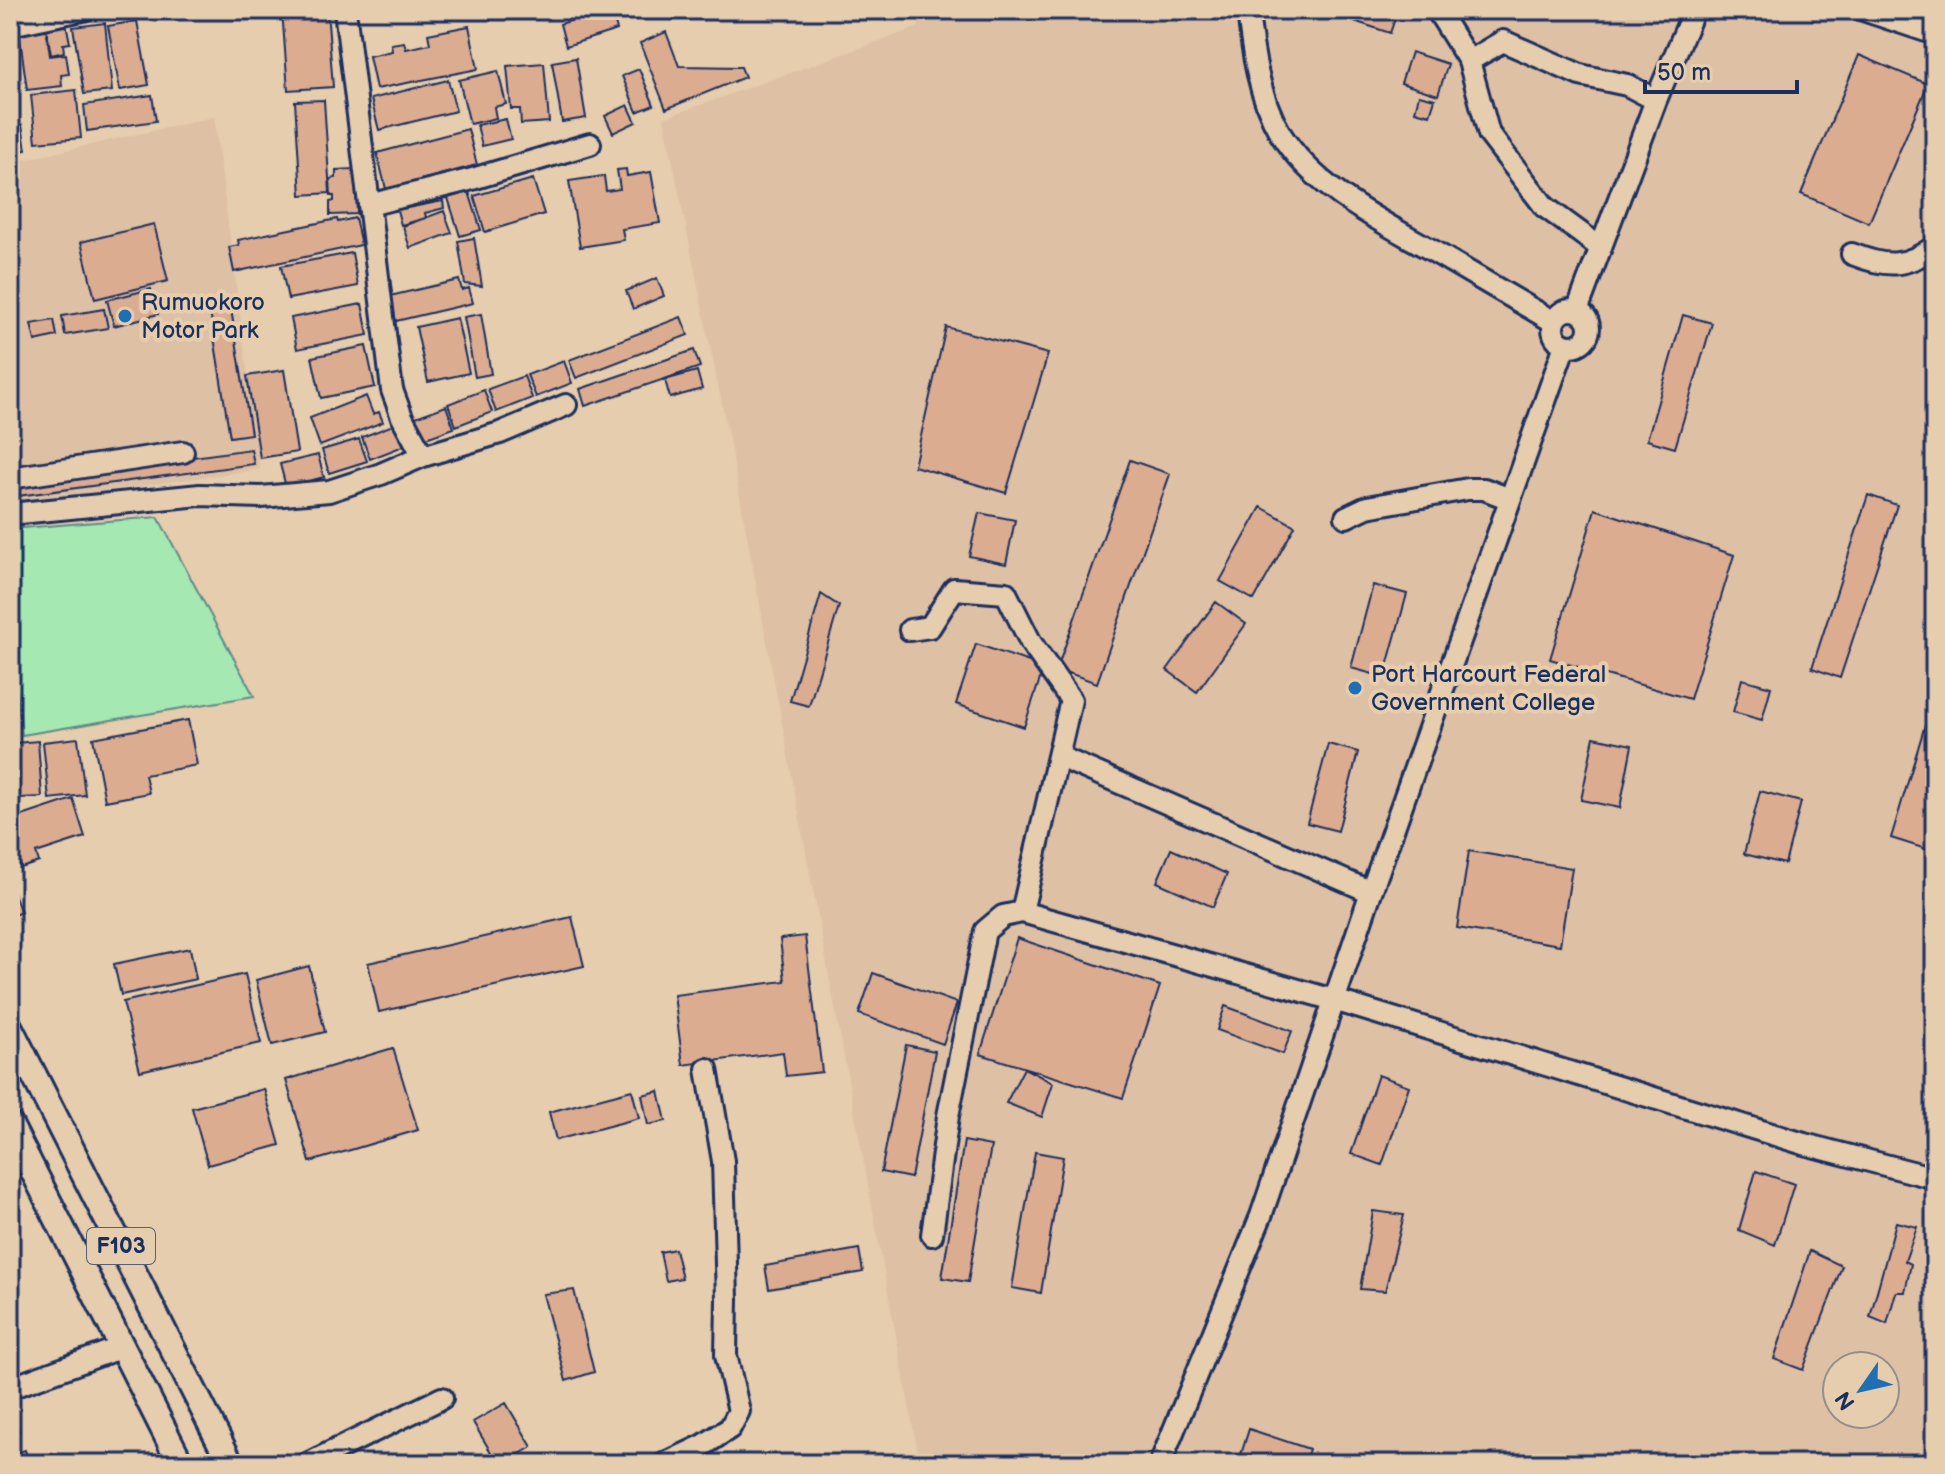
<svg xmlns="http://www.w3.org/2000/svg" width="1945" height="1474" font-family="'Balsamiq Sans',sans-serif">
<style>
.built{fill:#dec0a4;fill-rule:evenodd}
.green{fill:#a5e8b2;stroke:#608c88;stroke-width:2}
.building{fill:#dcac91;stroke:#1b2f5e;stroke-width:2}
.lines{fill:none;stroke-linecap:round;stroke-linejoin:round}
.minor-casing{stroke:#1b2f5e;stroke-width:26}
.major-casing{stroke:#1b2f5e;stroke-width:30}
.minor{stroke:#e5cdad;stroke-width:20}
.major{stroke:#e5cdad;stroke-width:24}
.poi-dot{fill:#1f6fb2;stroke:#e5cdad;stroke-width:3}
.labels{text-anchor:middle;dominant-baseline:central;stroke-width:8;stroke-linejoin:round;paint-order:stroke}
.shield{fill:#e5cdad;stroke:#585e76;stroke-width:2}
.shield-label{font-size:22px;font-weight:bold;fill:#1b2f5e}
.poi-label{font-size:24px;fill:#1b2f5e;stroke:#e5cdad;text-anchor:start}
</style>
<rect width="100%" height="100%" fill="#e5cdad"/>
<filter id="ink" filterUnits="userSpaceOnUse"><feTurbulence type="fractalNoise" baseFrequency=".0125" numOctaves="2"/><feDisplacementMap in="SourceGraphic" scale="16" xChannelSelector="R" yChannelSelector="G"/><feConvolveMatrix kernelMatrix="1 2 1 2 8 2 1 2 1" color-interpolation-filters="sRGB"/></filter>
<g filter="url(#ink)">
<!-- built -->
<path class="built" d="M 917,10 L 1935,10 L 1935,1464 L 920,1464 L 731,449 L 664,118 L 919,27 ZM 1837,1366 L 1885,1366 L 1885,1414 L 1837,1414 Z
M 214,117 L 260,469 L 10,504 L 10,163 Z"/>
<!-- green -->
<path class="green" d="M 158,517 L 254,696 L 22,735 L 10,632 L 10,529 Z"/>
<!-- building -->
<path class="building" d="M 282,10 L 327,10 L 333,87 L 288,90 Z
M 563,10 L 595,10 L 566,19 Z
M 607,10 L 611,10 L 617,30 L 566,46 L 560,24 Z
M 1357,10 L 1398,10 L 1390,33 L 1354,21 Z
M 137,21 L 149,85 L 120,90 L 108,26 Z
M 66,23 L 70,43 L 63,44 L 64,52 L 51,55 L 46,26 Z
M 105,23 L 112,91 L 84,94 L 73,27 Z
M 469,26 L 478,69 L 376,89 L 369,56 L 392,51 L 391,44 L 404,42 L 406,49 L 430,44 L 428,34 Z
M 46,27 L 50,56 L 66,54 L 69,74 L 61,75 L 62,86 L 27,90 L 19,31 Z
M 666,32 L 679,66 L 741,67 L 745,77 L 666,109 L 640,43 Z
M 1411,52 L 1448,64 L 1438,95 L 1401,83 Z
M 1859,55 L 1928,84 L 1869,223 L 1801,194 Z
M 576,58 L 586,118 L 562,122 L 552,62 Z
M 544,63 L 549,122 L 521,124 L 520,109 L 511,109 L 507,66 Z
M 639,69 L 654,105 L 637,112 L 622,76 Z
M 498,71 L 506,104 L 494,107 L 496,118 L 470,124 L 459,80 Z
M 448,80 L 456,111 L 379,130 L 371,99 Z
M 76,90 L 81,138 L 36,142 L 31,95 Z
M 152,95 L 156,121 L 87,131 L 84,105 Z
M 1419,95 L 1435,99 L 1430,115 L 1415,111 Z
M 324,100 L 330,193 L 301,195 L 295,101 Z
M 628,105 L 636,122 L 613,133 L 605,116 Z
M 506,119 L 511,139 L 482,146 L 477,125 Z
M 22,125 L 26,150 L 10,153 L 10,127 Z
M 468,129 L 477,165 L 386,189 L 377,153 Z
M 355,169 L 357,214 L 330,215 L 330,202 L 334,201 L 334,196 L 331,196 L 330,179 L 336,178 L 336,170 Z
M 626,169 L 627,176 L 651,172 L 660,223 L 622,229 L 624,240 L 580,247 L 569,181 L 604,176 L 606,191 L 620,189 L 617,170 Z
M 533,179 L 544,214 L 485,232 L 474,196 Z
M 469,192 L 481,230 L 460,236 L 448,198 Z
M 443,201 L 444,208 L 425,213 L 426,218 L 401,225 L 397,210 Z
M 444,211 L 452,233 L 410,248 L 403,226 Z
M 355,218 L 361,245 L 234,272 L 229,247 L 239,245 L 238,240 L 337,219 L 338,222 Z
M 154,224 L 168,281 L 95,299 L 81,242 Z
M 474,238 L 482,286 L 465,284 L 458,241 Z
M 352,253 L 358,286 L 288,299 L 281,266 Z
M 657,278 L 664,296 L 633,309 L 626,291 Z
M 459,280 L 462,290 L 469,288 L 473,303 L 396,321 L 390,296 Z
M 151,289 L 158,314 L 114,326 L 107,300 Z
M 362,304 L 368,335 L 297,349 L 291,318 Z
M 104,309 L 108,328 L 65,335 L 62,316 Z
M 231,309 L 251,434 L 230,437 L 210,312 Z
M 481,314 L 491,374 L 475,377 L 464,317 Z
M 1683,315 L 1712,323 L 1675,448 L 1647,440 Z
M 681,317 L 688,335 L 576,378 L 569,360 Z
M 457,318 L 469,373 L 428,382 L 416,327 Z
M 54,320 L 57,336 L 35,341 L 31,324 Z
M 946,327 L 1048,354 L 1006,493 L 914,466 Z
M 366,346 L 375,387 L 321,398 L 312,357 Z
M 694,350 L 700,367 L 585,406 L 580,389 Z
M 564,361 L 572,383 L 536,397 L 527,375 Z
M 284,370 L 297,452 L 260,458 L 247,376 Z
M 697,371 L 702,389 L 670,398 L 665,380 Z
M 524,376 L 532,398 L 496,412 L 488,389 Z
M 484,390 L 492,412 L 456,426 L 448,404 Z
M 366,396 L 373,414 L 379,412 L 383,422 L 320,446 L 310,418 Z
M 446,406 L 454,428 L 418,441 L 410,419 Z
M 398,423 L 406,445 L 370,459 L 362,437 Z
M 359,439 L 367,461 L 329,473 L 322,450 Z
M 251,449 L 254,464 L 10,497 L 10,482 Z
M 318,455 L 324,477 L 286,487 L 280,464 Z
M 1130,460 L 1170,474 L 1097,683 L 1057,669 Z
M 1868,495 L 1897,505 L 1840,678 L 1812,668 Z
M 1261,507 L 1295,526 L 1254,600 L 1220,581 Z
M 1595,509 L 1734,555 L 1690,699 L 1550,659 Z
M 979,513 L 1015,520 L 1006,564 L 969,556 Z
M 1373,585 L 1407,594 L 1384,677 L 1351,668 Z
M 821,594 L 839,606 L 809,706 L 790,701 Z
M 1216,602 L 1246,624 L 1197,692 L 1167,670 Z
M 976,644 L 1044,667 L 1024,727 L 956,704 Z
M 1742,679 L 1771,687 L 1762,720 L 1733,712 Z
M 188,720 L 197,765 L 145,775 L 149,793 L 105,801 L 93,738 Z
M 1925,725 L 1935,728 L 1935,852 L 1891,838 Z
M 1594,737 L 1632,745 L 1620,808 L 1581,800 Z
M 78,738 L 85,795 L 49,799 L 43,742 Z
M 38,741 L 42,797 L 19,798 L 15,743 Z
M 1328,744 L 1358,752 L 1338,831 L 1307,823 Z
M 1760,791 L 1801,802 L 1785,864 L 1744,854 Z
M 73,799 L 85,837 L 36,853 L 39,862 L 21,868 L 18,858 L 10,861 L 10,820 Z
M 1171,849 L 1227,874 L 1213,907 L 1157,882 Z
M 1469,851 L 1572,868 L 1560,945 L 1457,928 Z
M 13,892 L 21,912 L 10,917 L 10,893 Z
M 572,917 L 584,966 L 379,1012 L 368,963 Z
M 805,936 L 822,1072 L 786,1076 L 783,1052 L 683,1065 L 674,995 L 785,981 L 780,939 Z
M 1017,938 L 1160,986 L 1123,1098 L 980,1054 Z
M 190,948 L 196,979 L 121,995 L 114,964 Z
M 309,966 L 325,1032 L 272,1045 L 256,980 Z
M 873,973 L 957,1003 L 943,1044 L 859,1014 Z
M 245,974 L 261,1043 L 140,1071 L 123,1002 Z
M 1225,1006 L 1292,1031 L 1283,1054 L 1217,1030 Z
M 906,1045 L 935,1051 L 911,1178 L 881,1172 Z
M 393,1048 L 418,1130 L 310,1162 L 286,1080 Z
M 1024,1068 L 1053,1083 L 1042,1117 L 1006,1103 Z
M 1378,1075 L 1409,1086 L 1382,1165 L 1351,1154 Z
M 264,1089 L 280,1145 L 208,1165 L 192,1108 Z
M 632,1090 L 639,1118 L 556,1140 L 549,1112 Z
M 659,1091 L 666,1121 L 648,1125 L 642,1095 Z
M 964,1141 L 991,1146 L 968,1282 L 942,1278 Z
M 1035,1152 L 1063,1157 L 1041,1293 L 1012,1288 Z
M 1756,1171 L 1794,1184 L 1775,1245 L 1739,1230 Z
M 1373,1211 L 1404,1215 L 1385,1291 L 1360,1289 Z
M 1896,1222 L 1917,1227 L 1905,1261 L 1911,1264 L 1905,1292 L 1896,1292 L 1887,1324 L 1870,1317 Z
M 675,1249 L 682,1278 L 666,1281 L 660,1252 Z
M 859,1249 L 863,1272 L 769,1289 L 765,1266 Z
M 1810,1251 L 1842,1266 L 1803,1370 L 1774,1359 Z
M 574,1290 L 594,1372 L 566,1381 L 543,1294 Z
M 506,1403 L 532,1447 L 502,1464 L 498,1464 L 473,1422 Z
M 10,1404 L 19,1431 L 10,1434 Z
M 1249,1429 L 1309,1449 L 1304,1464 L 1238,1464 Z
M 25,1450 L 30,1464 L 10,1464 L 10,1455 Z"/>
<g class="lines">
<defs>
<path id="minor" d="M 345,10 L 392,390 L 402,417 L 423,456 L 500,433 L 566,405
M 1248,10 C 1252,51 1259,97 1280,133 C 1313,187 1375,218 1428,248 C 1470,273 1512,297 1554,322
M 1437,10 L 1469,61 L 1489,134 L 1545,207 L 1601,248
M 1863,10 L 1935,34
M 10,25 L 83,10
M 1469,61 L 1503,41 L 1580,75 L 1627,85 L 1656,100
M 369,205 L 469,180 L 590,144
M 1852,254 C 1885,267 1905,269 1935,246
M1553 328a18 18 0 1 1 36 0a18 18 0 1 1-36 0Z
M 1577,311 L 1656,100 L 1694,10
M 10,478 L 183,452
M 10,514 L 200,495 L 261,497 L 329,491 L 381,474 L 423,456
M 1346,517 L 1367,507 L 1468,489 L 1484,489 L 1510,499
M 910,630 L 930,627 L 954,589 L 1006,593 L 1031,643 L 1071,700 L 1022,912
M 1060,757 L 1371,892
M 932,1235 L 948,1116 L 985,931 L 1003,916 L 1022,912 L 1334,1000 L 1804,1144 L 1935,1178
M 10,1388 L 122,1347
M 307,1464 L 442,1398
M 664,1464 L 704,1445 L 730,1428 L 739,1411 L 726,1355 L 727,1299 L 723,1161 L 707,1069
M 1160,1464 L 1261,1216 L 1371,892 L 1565,345"/>
<path id="major" d="M 10,1028 L 231,1464
M 10,1125 L 181,1464"/>
</defs>
<!-- minor casing -->
<use href="#minor" class="minor-casing"/>
<!-- major casing -->
<use href="#major" class="major-casing"/>
<!-- minor -->
<use href="#minor" class="minor"/>
<!-- major -->
<use href="#major" class="major"/>
</g>
</g>
<!-- markers -->
<g class="poi-dot">
<circle cx="125" cy="316" r="8"/>
<circle cx="1355" cy="688" r="8"/>
</g>
<g class="labels">
<!-- shield labels -->
<rect class="shield" x="87" y="1228" width="68" height="36" rx="6"/>
<g class="shield-label">
<text x="121" y="1246">F103</text>
</g>
<!-- poi labels -->
<g class="poi-label">
<text x="141" y="302">Rumuokoro<tspan x="141" dy="28">Motor Park</tspan></text>
<text x="1371" y="674">Port Harcourt Federal<tspan x="1371" dy="28">Government College</tspan></text>
</g>
</g>
<!-- margin -->
<rect width="1945" height="1474" fill="none" stroke="#e5cdad" stroke-width="40"/>
<rect x="20" y="20" width="1905" height="1434" fill="none" stroke="#1b2f5e" stroke-width="3" filter="url(#ink)"/>
<!-- north arrow -->
<g transform="translate(1861 1390) rotate(236)"><circle r="38" fill="#e5cdad" stroke="#948e8d" stroke-width="2"/>
<path d="M0-6L14 30L0 20L-14 30Z" fill="#1f6fb2"/>
<text y="-12" font-size="22" font-weight="bold" text-anchor="middle" fill="#1b2f5e">N</text>
</g>
<!-- scale -->
<path d="M1645 80v12h152v-12" fill="none" stroke="#1b2f5e" stroke-width="4"/>
<text x="1657" y="80" font-size="24" fill="#1b2f5e" stroke="#e5cdad" stroke-width="6" paint-order="stroke">50 m</text>
</svg>
